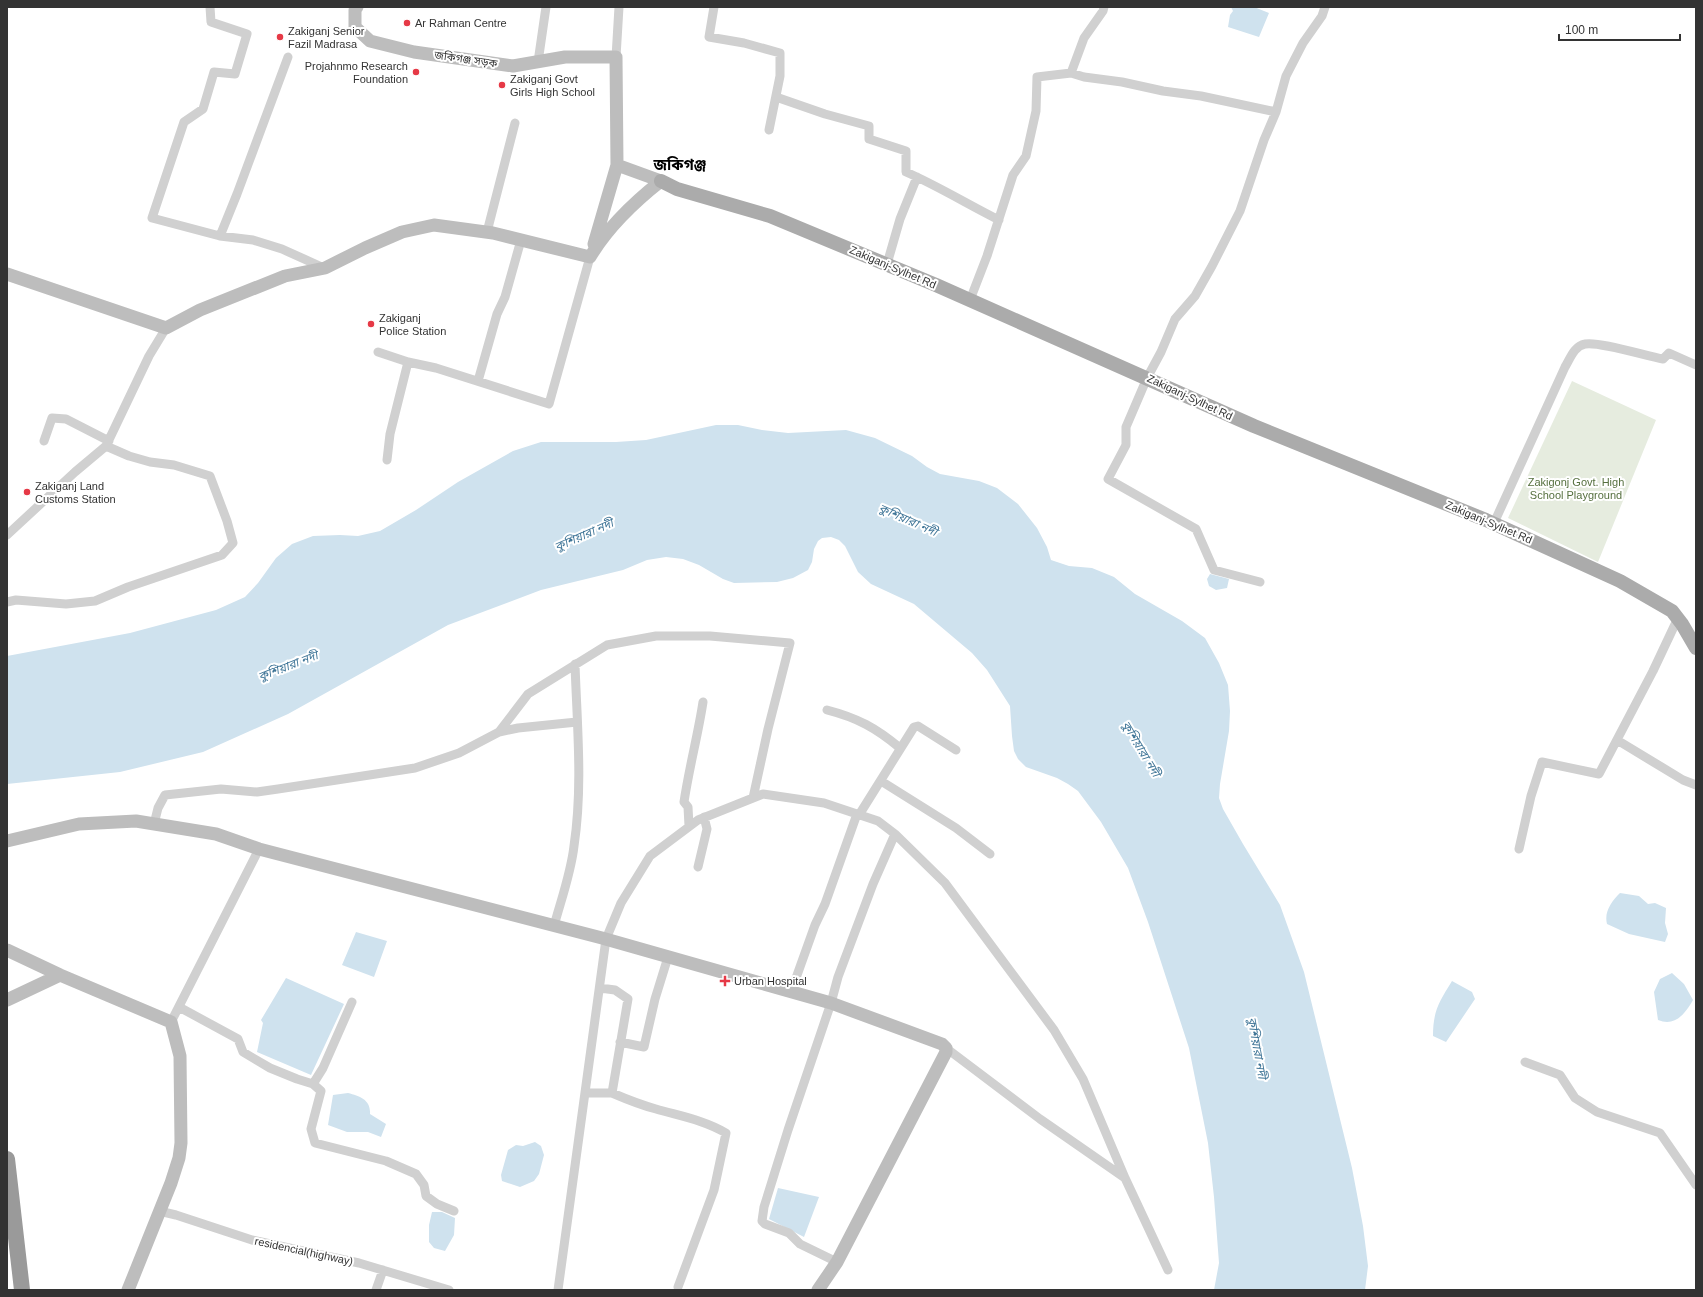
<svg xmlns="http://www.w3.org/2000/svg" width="1703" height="1297" font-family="Helvetica,'Noto Sans Bengali',sans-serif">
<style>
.green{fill:#e6ecdf}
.water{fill:#cfe2ee}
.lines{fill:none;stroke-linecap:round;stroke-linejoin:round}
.street{stroke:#d0d0d0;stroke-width:9}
.secondary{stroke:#bdbdbd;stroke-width:13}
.primary{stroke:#ababab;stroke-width:14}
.highway{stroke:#9a9a9a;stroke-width:16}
.poi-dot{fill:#e63946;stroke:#fff;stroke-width:1.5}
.labels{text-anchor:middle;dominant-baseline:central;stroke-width:4;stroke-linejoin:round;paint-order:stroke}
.poi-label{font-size:11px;fill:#333;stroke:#fff;text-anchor:start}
.street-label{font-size:11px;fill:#333;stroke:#fff}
.park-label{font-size:11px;fill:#56703f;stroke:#fff}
.water-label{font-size:12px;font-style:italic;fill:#3f7597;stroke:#fff}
.district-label{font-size:15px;font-weight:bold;fill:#000;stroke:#fff}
</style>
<rect width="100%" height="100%" fill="#fff"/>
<!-- green -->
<path class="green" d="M 1572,381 L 1656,420 L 1598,562 L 1508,518 Z"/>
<!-- water -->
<path class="water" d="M 1231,7 L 1254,7 L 1269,13 L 1259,37 L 1228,27 L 1230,15 L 1233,11 Z
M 716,425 L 738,425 L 762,430 L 788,433 L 846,430 L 875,438 L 912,456 L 927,467 L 940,474 L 979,481 L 997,488 L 1018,504 L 1037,528 L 1047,547 L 1051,560 L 1069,566 L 1092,568 L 1114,577 L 1135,594 L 1182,621 L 1205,638 L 1219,663 L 1228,685 L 1230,711 L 1229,731 L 1220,784 L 1219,798 L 1223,809 L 1243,844 L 1280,905 L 1304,972 L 1352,1168 L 1363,1226 L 1368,1266 L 1365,1290 L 1214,1290 L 1219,1263 L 1214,1197 L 1208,1143 L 1189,1048 L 1148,922 L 1128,868 L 1101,822 L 1078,791 L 1068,784 L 1057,778 L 1026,767 L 1018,759 L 1014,751 L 1012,736 L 1010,706 L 987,670 L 972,653 L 914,604 L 871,584 L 858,572 L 845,546 L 839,540 L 831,537 L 822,538 L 818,541 L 814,549 L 812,562 L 808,570 L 793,578 L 777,582 L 734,583 L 723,579 L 699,565 L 683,559 L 666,557 L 647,560 L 623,570 L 541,590 L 448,625 L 288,714 L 203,752 L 120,772 L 7,784 L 7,656 L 130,633 L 216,610 L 245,597 L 258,583 L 276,558 L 292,544 L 313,536 L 340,535 L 358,536 L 380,531 L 416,510 L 458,482 L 513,451 L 541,442 L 616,442 L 646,440 Z
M 1210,574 L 1229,579 L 1227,588 L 1216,590 L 1209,586 L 1207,579 Z
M 1620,893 L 1639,896 L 1648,904 L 1655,903 L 1666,908 L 1665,923 L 1668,934 L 1665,942 L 1629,934 L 1607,924 C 1604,912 1611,902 1620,893 Z
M 356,932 L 387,941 L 374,977 L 342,965 Z
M 1672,973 L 1684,984 L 1693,1000 C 1685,1014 1675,1027 1658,1020 L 1654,992 L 1660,979 Z
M 286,978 L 344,1004 L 311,1075 L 257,1052 L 263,1023 L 261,1020 Z
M 1452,981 L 1472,992 L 1475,999 L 1446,1042 L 1433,1036 C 1433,1011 1439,1002 1452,981 Z
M 348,1093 C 360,1096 371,1100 370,1114 L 386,1124 L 381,1137 L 368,1132 L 347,1132 L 328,1125 L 333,1095 Z
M 535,1142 L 541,1146 L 544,1155 L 539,1174 L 534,1181 L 520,1187 L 502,1181 L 501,1175 L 508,1150 L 516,1145 L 523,1146 Z
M 778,1188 L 819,1197 L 804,1237 L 769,1219 Z
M 432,1212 L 442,1212 L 455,1218 L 454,1235 L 445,1251 L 434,1248 L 429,1242 L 429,1225 Z"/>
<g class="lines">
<!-- street -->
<path class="street" d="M 210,7 L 211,22 L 247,34 L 235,74 L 214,72 L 203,109 L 184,122 L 152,218 L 220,236 L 253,240 L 282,249 L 324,268
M 714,7 L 709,37 L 744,43 L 780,53 L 780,76 L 769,130
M 616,57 L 619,7
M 538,62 L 546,7
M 1071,73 L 1084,38 L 1103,11 L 1104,7
M 776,97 L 825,114 L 869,126 L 869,139 L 906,151 L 906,172 C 938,186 967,204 999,220
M 487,232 L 515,123
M 220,236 L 237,194 L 288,57
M 887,264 L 900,219 L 917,177
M 970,300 L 987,256 L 1013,175 L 1026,156 L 1036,111 L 1037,77 L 1071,73 L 1084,77 L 1122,82 L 1163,91 L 1201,96 L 1276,112
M 378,352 L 408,362 L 436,368 L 549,404 L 590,257
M 478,381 L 497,314 L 505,297 L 521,240
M 44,441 L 52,418 L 66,419 L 109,441
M 387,460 L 390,434 L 408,362
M 1494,523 L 1565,367 C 1570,359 1574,346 1585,344 C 1599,341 1646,356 1663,359 L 1669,353 L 1696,365
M 7,535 L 75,472 L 106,446 L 149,356 L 166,328
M 1260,582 L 1214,570 L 1196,529 L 1108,479 L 1126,445 L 1126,427 L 1147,378 L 1161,352 L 1175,319 L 1195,296 L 1212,266 L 1240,211 L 1264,140 L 1276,112 L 1286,76 L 1303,43 L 1322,16 L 1325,7
M 7,602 L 16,600 L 66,604 L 95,601 L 128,587 L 222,555 L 233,543 L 227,521 L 210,476 L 174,465 L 150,462 L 129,456 L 106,446
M 827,710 C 858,718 876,728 900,748
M 499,732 L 518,728 L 577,722
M 1617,740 L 1683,780 L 1696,785
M 881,781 L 956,828 L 990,854
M 859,815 L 914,727 L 918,726 L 956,750
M 154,824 L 158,808 L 165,795 L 221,789 L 257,792 L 278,789 L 415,768 L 459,753 L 499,732 L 528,694 L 607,645 L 656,636 L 710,636 L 790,643 L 768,729 L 753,798
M 689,826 L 688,807 L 684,802 C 689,768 698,735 703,702
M 1519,849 L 1531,796 L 1542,762 L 1599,774 L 1653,671 L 1678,618
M 698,867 L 707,829 L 704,817
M 554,926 C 561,900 571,873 574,846 C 583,786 577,725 575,664
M 791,992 L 815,925 L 825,904 L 857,814
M 179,1007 L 238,1039 L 243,1052 L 253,1058 L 270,1068 L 297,1079 L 313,1084 L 321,1091 L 311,1129 L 315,1143 L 386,1161 L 416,1174 L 424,1185 L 426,1196 L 437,1204 L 454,1211
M 171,1022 L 259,849
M 620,1042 L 644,1047 L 655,999 L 668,957
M 946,1048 L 1040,1119 L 1125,1178
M 1525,1062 L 1560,1075 L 1575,1098 L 1597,1112 L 1660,1133 L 1696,1185
M 313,1084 L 323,1068 L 352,1002
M 585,1093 L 612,1093 L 628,999 L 615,990 L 600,988
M 612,1093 C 626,1099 641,1105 656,1109 C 680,1116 704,1120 726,1133 L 714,1190 L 678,1287
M 159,1211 L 176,1215 L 252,1240 L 359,1263 L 449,1290
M 837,1262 L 800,1244 L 789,1233 L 765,1224 L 762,1221 L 764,1207 L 788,1130 L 831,1003 L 838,977 L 873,884 L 895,834
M 376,1290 L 383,1270
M 558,1290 L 606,939 L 621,903 L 650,856 L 698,820 L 763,794 L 824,803 L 878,821 L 895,834 L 945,883 L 1054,1030 L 1083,1079 L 1125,1178 L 1168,1270"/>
<!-- secondary -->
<path class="secondary" d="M 357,7 L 355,10 L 355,27 L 370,41 L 414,52 L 513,66 L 565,57 L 616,57 L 617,165 L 661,181
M 594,244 L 617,165
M 590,257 C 608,227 633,203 661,181
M 7,274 L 166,328 L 200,310 L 285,276 L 325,268 L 365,248 L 402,232 L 434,225 L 493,233 L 590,257
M 7,841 L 79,824 L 136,821 L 216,834 L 259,849 L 602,938 L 831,1003 L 942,1044 L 946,1048 L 946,1052 L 837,1262 L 818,1290
M 7,950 L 60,975 L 171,1022 L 180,1056 L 181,1143 L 179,1158 L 171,1183 L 128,1290
M 7,1000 L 60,975"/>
<!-- primary -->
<path class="primary" d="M 661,181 L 677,189 L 770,216 L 936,285 L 1254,426 L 1486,520 L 1620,581 L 1672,611 L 1682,624 L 1696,648"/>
<!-- highway -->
<path class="highway" d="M 7,1159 L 22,1290"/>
</g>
<!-- markers -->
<g class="poi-dot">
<circle cx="407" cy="23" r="4"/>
<circle cx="280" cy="37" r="4"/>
<circle cx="416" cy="72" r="4"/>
<circle cx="502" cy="85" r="4"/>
<circle cx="371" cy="324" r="4"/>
<circle cx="27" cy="492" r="4"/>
<path d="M723 975h4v4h4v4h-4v4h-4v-4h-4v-4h4z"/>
</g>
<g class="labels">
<!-- poi labels -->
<g class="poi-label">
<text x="415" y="23">Ar Rahman Centre</text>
<text x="288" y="31">Zakiganj Senior<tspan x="288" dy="13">Fazil Madrasa</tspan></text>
<text x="408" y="66" text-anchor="end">Projahnmo Research<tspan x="408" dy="13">Foundation</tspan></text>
<text x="510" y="79">Zakiganj Govt<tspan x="510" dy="13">Girls High School</tspan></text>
<text x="379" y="318">Zakiganj<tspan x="379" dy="13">Police Station</tspan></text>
<text x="35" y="486">Zakiganj Land<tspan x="35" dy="13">Customs Station</tspan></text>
<text x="734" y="981">Urban Hospital</text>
</g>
<!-- street labels -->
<g class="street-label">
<text transform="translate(466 59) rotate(8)">জকিগঞ্জ সড়ক</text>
<text transform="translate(893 267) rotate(23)">Zakiganj-Sylhet Rd</text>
<text transform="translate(1190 397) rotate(25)">Zakiganj-Sylhet Rd</text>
<text transform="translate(1489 522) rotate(23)">Zakiganj-Sylhet Rd</text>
<text transform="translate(304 1251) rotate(12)">residencial(highway)</text>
</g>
<!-- park labels -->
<g class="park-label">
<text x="1576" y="482">Zakigonj Govt. High<tspan x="1576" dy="13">School Playground</tspan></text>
</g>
<!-- water labels -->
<g class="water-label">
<text transform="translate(908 520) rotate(24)">কুশিয়ারা নদী</text>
<text transform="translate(584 535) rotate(-24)">কুশিয়ারা নদী</text>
<text transform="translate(288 666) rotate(-21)">কুশিয়ারা নদী</text>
<text transform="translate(1141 749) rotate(59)">কুশিয়ারা নদী</text>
<text transform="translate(1257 1048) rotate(80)">কুশিয়ারা নদী</text>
</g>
<!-- district labels -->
<g class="district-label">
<text x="680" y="164">জকিগঞ্জ</text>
</g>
</g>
<!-- border -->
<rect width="1703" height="1297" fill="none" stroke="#333333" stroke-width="16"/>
<!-- scale -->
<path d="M1559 34v6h121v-6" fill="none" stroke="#333333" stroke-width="2"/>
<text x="1565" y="34" font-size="12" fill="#333333" stroke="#ffffff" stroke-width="3" paint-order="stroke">100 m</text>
</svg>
